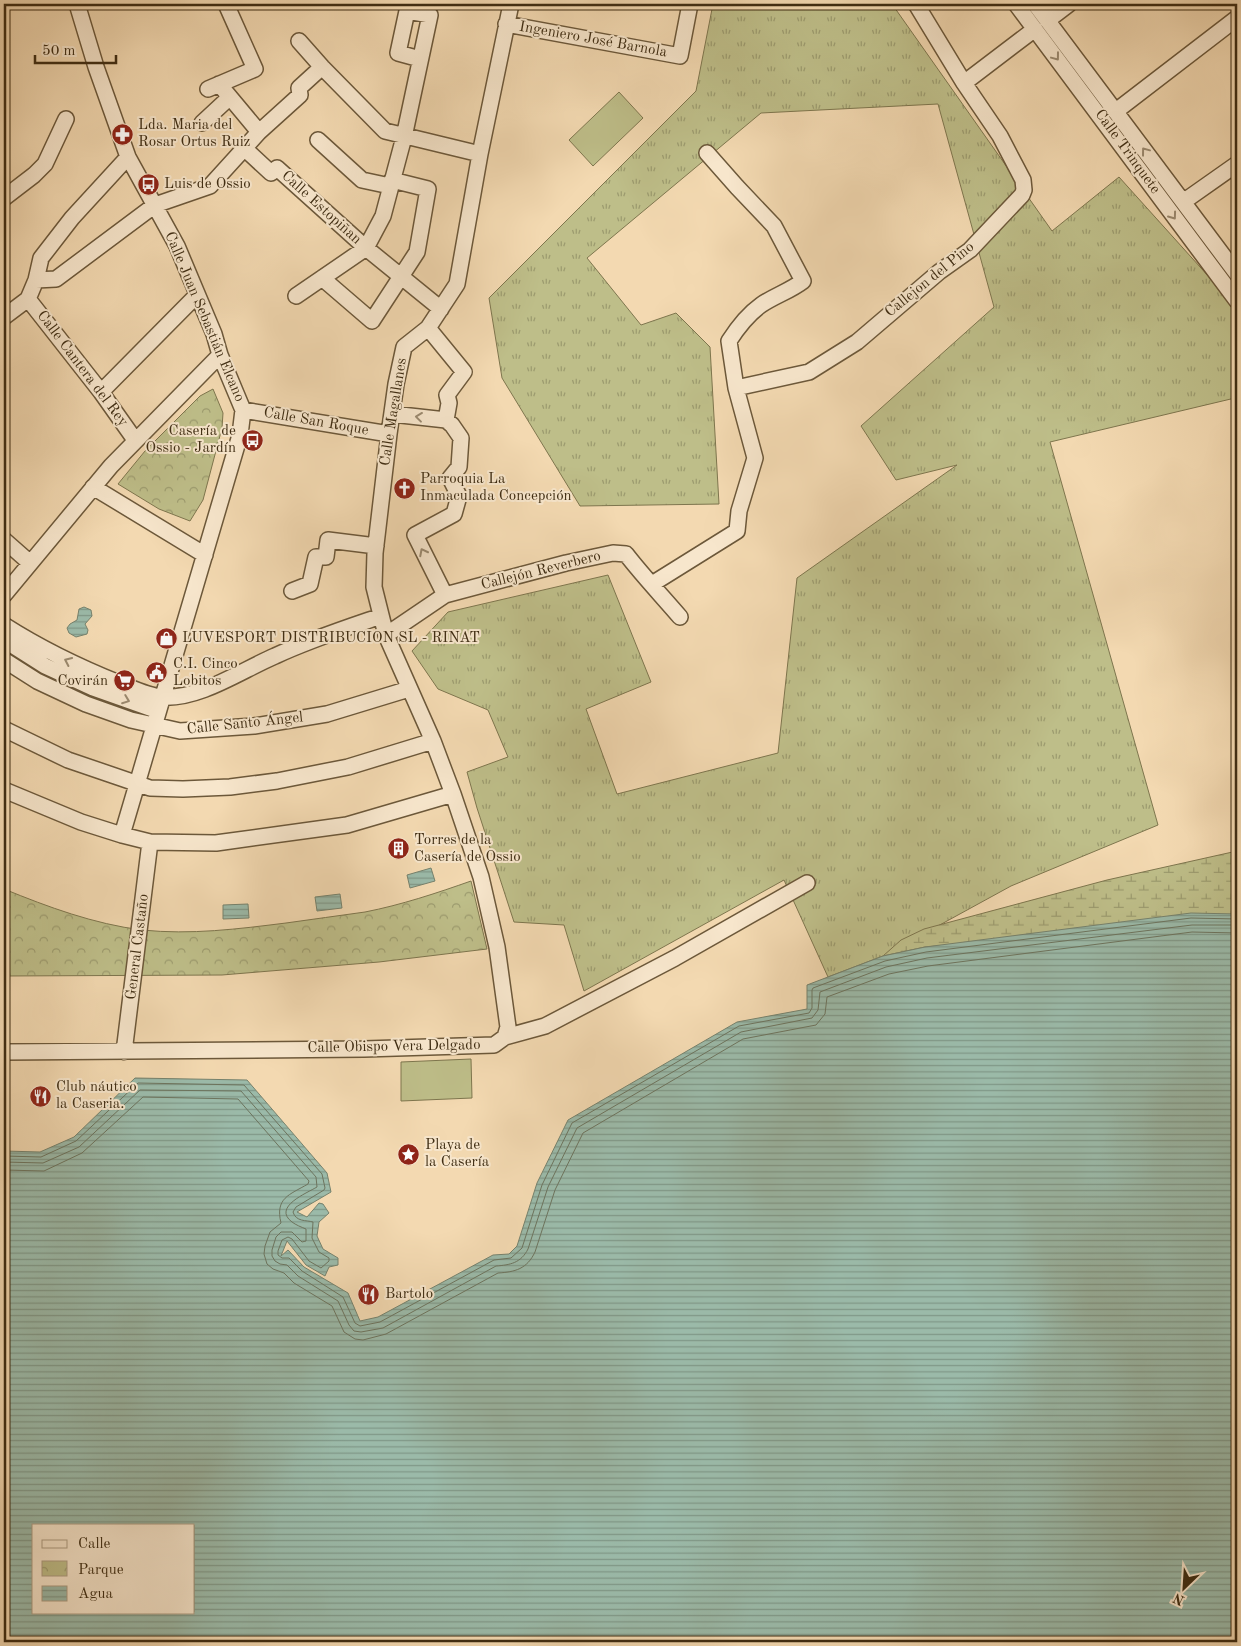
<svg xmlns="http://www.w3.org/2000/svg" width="1241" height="1646" font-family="'Old Standard TT',serif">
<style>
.grass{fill:url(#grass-tufts);stroke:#7e764e}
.wetland{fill:url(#wetland-marsh);stroke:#7e764e}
.park{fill:url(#park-crowns);stroke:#7e764e}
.pitch{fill:#bebe89;stroke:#7e764e}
.water{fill:url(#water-rules);stroke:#76826d;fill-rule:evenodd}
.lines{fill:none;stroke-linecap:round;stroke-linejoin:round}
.shore{stroke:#6d745e;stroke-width:1}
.minor-casing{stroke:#6c583a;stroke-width:18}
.minor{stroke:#f7e6cc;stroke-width:15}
.oneway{stroke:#9b8a70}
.labels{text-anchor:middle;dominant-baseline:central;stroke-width:4;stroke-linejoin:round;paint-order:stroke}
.street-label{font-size:15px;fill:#3f2d13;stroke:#f7e6cc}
.poi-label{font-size:15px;fill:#3f2d13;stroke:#f7e6cc;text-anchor:start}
</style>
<defs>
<pattern id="grass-tufts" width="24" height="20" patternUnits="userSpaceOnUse" patternTransform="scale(1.25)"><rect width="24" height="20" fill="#bebe89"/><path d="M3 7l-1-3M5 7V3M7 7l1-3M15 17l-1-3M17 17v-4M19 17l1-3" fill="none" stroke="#9c9b6f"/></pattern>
<pattern id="wetland-marsh" width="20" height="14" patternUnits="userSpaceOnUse" patternTransform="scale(1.25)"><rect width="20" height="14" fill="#bebe89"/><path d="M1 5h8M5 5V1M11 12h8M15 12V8" fill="none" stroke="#9c9b6f"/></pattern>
<pattern id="park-crowns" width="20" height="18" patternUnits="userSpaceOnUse" patternTransform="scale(1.25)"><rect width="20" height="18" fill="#bebe89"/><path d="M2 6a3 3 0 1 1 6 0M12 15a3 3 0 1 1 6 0" fill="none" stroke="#9c9b6f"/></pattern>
<pattern id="water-rules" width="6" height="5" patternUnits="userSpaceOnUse" patternTransform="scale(1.25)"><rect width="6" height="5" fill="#9bbaa9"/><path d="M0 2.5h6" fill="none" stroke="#809888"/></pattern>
</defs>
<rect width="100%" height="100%" fill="#f3d9b1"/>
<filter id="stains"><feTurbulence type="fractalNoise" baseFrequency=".004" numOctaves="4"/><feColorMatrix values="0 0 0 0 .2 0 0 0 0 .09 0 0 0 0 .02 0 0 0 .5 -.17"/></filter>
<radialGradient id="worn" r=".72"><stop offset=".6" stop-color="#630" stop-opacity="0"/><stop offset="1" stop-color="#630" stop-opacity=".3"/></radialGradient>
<!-- grass -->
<path class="grass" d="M 713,4 L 892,4 L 1052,231 L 1119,177 L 1237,308 L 1237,381 L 1235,398 L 1050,442 L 1158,825 L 1011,886 L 883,956 L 828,977 L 784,880 L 584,991 L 564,925 L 514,922 L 477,808 L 467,772 L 508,757 L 488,710 L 438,689 L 412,651 L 448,612 L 608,575 L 651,682 L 586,709 L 617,794 L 778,753 L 797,578 L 957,465 L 896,480 L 861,426 L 994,307 L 938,104 L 761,113 L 587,258 L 641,325 L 676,313 L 710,347 L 719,504 L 580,506 L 502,378 L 489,298 L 696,91 Z"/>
<!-- wetland -->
<path class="wetland" d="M 1237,851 L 1237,919 L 925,947 L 883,956 L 901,940 L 924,929 L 1107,880 Z"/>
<!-- park -->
<path class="park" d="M 213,389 L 223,413 L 222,428 L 203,500 L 190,521 L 159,509 L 118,484 L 145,451 L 200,396 Z
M 471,881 L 487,949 L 379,962 L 222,975 L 4,976 L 4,889 C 48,907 94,924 142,930 C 191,935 238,929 286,923 C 312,919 339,916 365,912 C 401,905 437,893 471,881 Z"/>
<!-- pitch -->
<path class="pitch" d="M 619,92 L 643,118 L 593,166 L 569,140 Z
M 471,1059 L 472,1098 L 401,1101 L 401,1062 Z"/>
<!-- water -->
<path class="water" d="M 84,607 L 91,610 L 92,616 L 85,624 L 88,630 L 87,634 L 76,637 L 69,633 L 67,628 L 70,624 L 77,620 L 79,609 Z
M 431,868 L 435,881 L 410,888 L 407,875 Z
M 340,894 L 342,908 L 317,911 L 315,897 Z
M 248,904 L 249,918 L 223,919 L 223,905 Z
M 1191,913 L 1237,914 L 1237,1642 L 4,1642 L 4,1151 L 40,1152 L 74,1137 L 135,1078 L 247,1080 L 327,1173 L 331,1192 L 297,1212 L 307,1217 L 319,1203 L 323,1204 L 329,1213 L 319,1222 L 317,1236 L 323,1249 L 338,1258 L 338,1265 L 329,1267 L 325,1276 L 306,1265 L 287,1241 L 281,1256 L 288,1250 L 304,1267 L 348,1293 L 360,1321 L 378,1317 L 493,1255 L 509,1254 L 517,1246 L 537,1183 L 568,1120 L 737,1022 L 807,1009 L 807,985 L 883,956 L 925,947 ZM 34,1525 L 194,1525 L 194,1612 L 34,1612 Z"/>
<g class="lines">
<!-- shore -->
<path class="shore" d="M 4,1156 L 41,1157 L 76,1141 L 138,1083 L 244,1085 L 322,1174 L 325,1188 L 324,1190 L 296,1207 L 293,1212 C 296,1222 306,1220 313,1222 L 312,1238 L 319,1252 L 329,1258 L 329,1261 L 321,1268 L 309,1261 L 292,1239 L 288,1237 L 282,1240 L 278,1251 L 278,1255 L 282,1258 L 289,1258 L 302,1271 L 343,1297 L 355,1323 L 360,1326 L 380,1322 L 494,1260 L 511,1258 L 522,1248 L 542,1185 L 572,1123 L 739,1026 L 809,1013 L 812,1008 L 812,990 L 813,988 L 885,961 L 926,952 L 1191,918 L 1237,919
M 4,1162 L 43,1163 L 79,1147 L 140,1090 L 241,1091 L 316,1177 L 317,1187 C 307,1193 272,1207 292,1222 C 296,1225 301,1227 306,1229 L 306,1241 L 302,1242 L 292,1232 L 281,1232 L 276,1237 L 272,1250 L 272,1256 L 275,1261 L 280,1264 L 287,1265 L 298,1276 L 338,1301 L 349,1325 L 354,1331 L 361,1332 L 383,1328 L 496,1266 C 510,1265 521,1263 528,1249 L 548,1187 L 577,1128 L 741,1032 L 812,1018 L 818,1010 L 820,992 L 886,967 L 927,958 L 1192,925 L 1237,925
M 4,1170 L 44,1171 L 82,1153 L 143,1097 L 238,1099 L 309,1181 L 308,1184 C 289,1195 275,1198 281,1223 L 270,1232 L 265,1246 L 264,1254 L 267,1264 L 273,1269 L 284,1273 L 294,1283 L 332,1306 L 344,1332 L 355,1339 L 363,1340 L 386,1334 L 498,1273 C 515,1272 527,1269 535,1252 L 555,1190 L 583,1133 L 743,1039 L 816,1025 L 825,1014 L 827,997 L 889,974 L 928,966 L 1192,932 L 1237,933"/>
<defs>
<path id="minor" d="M 77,4 L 96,67 L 128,157 L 177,246 L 214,334 L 220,355 L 243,410 L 240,435 L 122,835
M 1016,4 L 1237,301
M 1035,4 L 1237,274
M 1048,20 L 1069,4
M 506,24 L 680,56 L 690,4
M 299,41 L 322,67 L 385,131 L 480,154
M 964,83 L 1035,29
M 219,84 L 259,132
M 208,89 L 255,69 L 226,4
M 1116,111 L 1237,18
M 202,123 L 230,97
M 318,140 L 362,180 L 390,186
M 244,148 L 271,173 L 277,168 L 366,248 L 441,309
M 4,198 L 34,175 L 45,164 L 66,119
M 1183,202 L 1237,164
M 322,278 L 372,321 L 417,252 L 428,189 L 392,180
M 36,280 L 56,279 L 155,205 L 210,186 L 259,132 L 300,95 L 299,88 L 322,67
M 296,296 L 366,248 L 383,216 L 404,137 L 430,15 L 407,11 L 398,53 L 420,59
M 28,299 L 36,280 L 41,258 L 72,218 L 128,157
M 28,299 L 101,392 L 135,440
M 4,317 L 28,299
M 428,328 L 464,372 L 447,395 L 449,403 L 446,420
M 736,388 L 809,372 L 857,342 L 939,272 L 970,250 L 1022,195 L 1024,190 L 1023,180 L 1000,136 L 964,83 L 916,4
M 101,392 L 197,295
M 243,410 L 389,434
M 392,414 L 446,420 L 452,425 L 461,438 L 459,467 L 450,478 L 459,496 L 454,514 L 415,535 L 445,595
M 93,487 L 205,555
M 4,540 L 29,562
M 652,584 L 737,531 L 739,511 L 755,458 L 736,388 L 729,341 C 738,327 747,315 761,305 C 774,296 790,291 803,281 L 774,226 L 737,187 L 707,153
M 292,591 L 310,584 L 316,557 L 326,557 L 328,540 L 376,546
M 4,595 L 111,466 L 220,355
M 4,625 C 40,648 79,667 119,683 C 132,688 148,696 162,697 C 199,700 242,670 275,656 C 309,640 346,628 381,616
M 386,635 L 445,595 L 566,563 L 613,553 L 626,554 C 643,576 662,596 680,617
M 4,640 L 45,666 L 93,688 L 158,711
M 4,660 L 37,681 L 86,704 L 131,720 L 180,731 L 254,726 L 327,714 L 409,689
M 4,729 L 68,760 L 150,788 L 183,789 L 230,787 L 277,781 L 348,767 L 433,741
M 4,790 L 81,822 L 122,835 L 150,842 L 216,843 L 347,825 L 453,794
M 505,1037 L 545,1026 L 675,958 L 807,883
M 4,1052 L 364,1049 L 494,1045 L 505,1037 L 508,1027 L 497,947 L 481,877 L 453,794 L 433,741 L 386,635 L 374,587 L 375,553 L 389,434 L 396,384 L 404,347 L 428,328 L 457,284 L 480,154 L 511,4
M 124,1052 L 150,842"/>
</defs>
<!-- minor casing -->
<use href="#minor" class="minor-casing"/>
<!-- minor -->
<use href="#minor" class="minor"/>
</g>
<!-- one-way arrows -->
<defs><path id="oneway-chevron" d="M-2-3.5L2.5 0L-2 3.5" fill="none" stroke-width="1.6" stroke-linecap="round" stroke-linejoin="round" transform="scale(1.25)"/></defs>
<g class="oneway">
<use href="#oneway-chevron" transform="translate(1056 57) rotate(53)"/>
<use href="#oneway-chevron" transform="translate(1145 151) rotate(-127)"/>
<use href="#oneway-chevron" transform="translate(1173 216) rotate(54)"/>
<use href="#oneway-chevron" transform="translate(419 417) rotate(-173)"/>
<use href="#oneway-chevron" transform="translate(423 552) rotate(-117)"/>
<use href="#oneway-chevron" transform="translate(68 661) rotate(-155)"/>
<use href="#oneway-chevron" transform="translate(126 700) rotate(21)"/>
</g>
<!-- icons -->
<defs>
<symbol id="pharmacy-disc" viewBox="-11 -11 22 22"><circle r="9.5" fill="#8f2418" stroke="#f7e6cc"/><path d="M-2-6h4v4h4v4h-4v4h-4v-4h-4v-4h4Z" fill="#fff"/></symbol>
<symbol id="bus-disc" viewBox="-11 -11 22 22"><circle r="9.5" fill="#8f2418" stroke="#f7e6cc"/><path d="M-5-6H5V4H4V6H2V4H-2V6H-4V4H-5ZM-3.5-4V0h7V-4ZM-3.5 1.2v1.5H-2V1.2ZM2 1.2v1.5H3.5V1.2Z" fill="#fff"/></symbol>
<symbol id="church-disc" viewBox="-11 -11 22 22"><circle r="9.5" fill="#8f2418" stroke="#f7e6cc"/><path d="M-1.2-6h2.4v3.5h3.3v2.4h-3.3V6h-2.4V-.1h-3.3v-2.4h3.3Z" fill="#fff"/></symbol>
<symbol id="shop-disc" viewBox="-11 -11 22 22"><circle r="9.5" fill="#8f2418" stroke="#f7e6cc"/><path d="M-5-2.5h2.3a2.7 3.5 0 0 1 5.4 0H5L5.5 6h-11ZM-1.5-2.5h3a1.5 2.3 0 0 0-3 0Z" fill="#fff"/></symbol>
<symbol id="civic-disc" viewBox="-11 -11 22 22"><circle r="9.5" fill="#8f2418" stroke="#f7e6cc"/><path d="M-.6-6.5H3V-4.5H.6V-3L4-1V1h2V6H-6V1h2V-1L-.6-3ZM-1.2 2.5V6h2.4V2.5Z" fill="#fff"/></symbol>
<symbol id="supermarket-disc" viewBox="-11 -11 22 22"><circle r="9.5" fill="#8f2418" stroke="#f7e6cc"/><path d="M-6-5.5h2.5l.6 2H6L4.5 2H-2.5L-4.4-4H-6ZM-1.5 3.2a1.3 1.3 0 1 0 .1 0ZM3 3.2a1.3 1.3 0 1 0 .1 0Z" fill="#fff"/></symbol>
<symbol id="building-disc" viewBox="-11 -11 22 22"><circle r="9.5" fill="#8f2418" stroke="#f7e6cc"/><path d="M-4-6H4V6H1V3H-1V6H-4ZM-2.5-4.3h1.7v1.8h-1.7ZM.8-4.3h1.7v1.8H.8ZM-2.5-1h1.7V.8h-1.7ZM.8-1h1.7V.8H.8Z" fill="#fff"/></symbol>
<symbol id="restaurant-disc" viewBox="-11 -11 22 22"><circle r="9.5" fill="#8f2418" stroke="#f7e6cc"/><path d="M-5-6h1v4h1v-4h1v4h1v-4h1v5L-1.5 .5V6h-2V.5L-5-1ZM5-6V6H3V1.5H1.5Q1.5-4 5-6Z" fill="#fff"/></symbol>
<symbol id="sight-disc" viewBox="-11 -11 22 22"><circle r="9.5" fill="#8f2418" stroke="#f7e6cc"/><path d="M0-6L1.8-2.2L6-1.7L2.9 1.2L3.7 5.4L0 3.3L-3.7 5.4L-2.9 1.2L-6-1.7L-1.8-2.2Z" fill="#fff"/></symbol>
</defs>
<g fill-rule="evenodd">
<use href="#pharmacy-disc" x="110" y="122" width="25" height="25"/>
<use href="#bus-disc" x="136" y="172" width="25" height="25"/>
<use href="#bus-disc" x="240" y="428" width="25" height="25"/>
<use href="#church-disc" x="392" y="476" width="25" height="25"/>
<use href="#shop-disc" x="154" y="626" width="25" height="25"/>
<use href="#civic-disc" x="144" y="660" width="25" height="25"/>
<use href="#supermarket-disc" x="112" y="668" width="25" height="25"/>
<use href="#building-disc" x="386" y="836" width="25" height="25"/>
<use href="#restaurant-disc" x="28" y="1084" width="25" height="25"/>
<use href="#sight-disc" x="396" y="1142" width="25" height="25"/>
<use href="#restaurant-disc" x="356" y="1282" width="25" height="25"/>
</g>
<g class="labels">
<!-- street labels -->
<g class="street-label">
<text transform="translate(593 40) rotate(10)">Ingeniero José Barnola</text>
<text transform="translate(1127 152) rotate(54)">Calle Trinquete</text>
<text transform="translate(321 208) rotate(42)">Calle Estopiñan</text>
<text transform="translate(930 280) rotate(-39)">Callejon del Pino</text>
<text transform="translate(204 317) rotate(67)">Calle Juan Sebastián Elcano</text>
<text transform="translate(82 369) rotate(53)">Calle Cantera del Rey</text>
<text transform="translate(394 412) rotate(-81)">Calle Magallanes</text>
<text transform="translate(316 422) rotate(10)">Calle San Roque</text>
<text transform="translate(541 571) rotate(-14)">Callejón Reverbero</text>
<text transform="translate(245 724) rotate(-6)">Calle Santo Ángel</text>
<text transform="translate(138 947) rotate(-83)">General Castaño</text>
<text transform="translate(394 1047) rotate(-1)">Calle Obispo Vera Delgado</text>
</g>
<!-- poi labels -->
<g class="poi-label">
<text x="138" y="125">Lda. Maria del<tspan x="138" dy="17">Rosar Ortus Ruiz</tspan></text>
<text x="164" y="184">Luis de Ossio</text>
<text x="236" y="431" text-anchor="end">Casería de<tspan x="236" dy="17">Ossio - Jardín</tspan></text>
<text x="420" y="479">Parroquia La<tspan x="420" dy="17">Inmaculada Concepción</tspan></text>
<text x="182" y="638">LUVESPORT DISTRIBUCION SL - RINAT</text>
<text x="173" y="664">C.I. Cinco<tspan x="173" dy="17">Lobitos</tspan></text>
<text x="108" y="681" text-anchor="end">Covirán</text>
<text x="414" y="840">Torres de la<tspan x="414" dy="17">Casería de Ossio</tspan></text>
<text x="56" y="1087">Club náutico<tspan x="56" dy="17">la Caseria.</tspan></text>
<text x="425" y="1145">Playa de<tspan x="425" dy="17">la Casería</tspan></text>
<text x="385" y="1294">Bartolo</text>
</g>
</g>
<!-- margin -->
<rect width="1241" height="1646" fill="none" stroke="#f3d9b1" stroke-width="20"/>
<rect x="5" y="5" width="1231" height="1636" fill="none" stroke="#3f2d13" stroke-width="2.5"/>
<rect x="10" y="10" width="1221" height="1626" fill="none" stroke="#3f2d13"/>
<!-- legend -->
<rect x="32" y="1524" width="162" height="90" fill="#f7e6cc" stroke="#ad9c82"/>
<rect x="42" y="1540" width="25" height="8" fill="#f7e6cc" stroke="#ad9c82"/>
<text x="78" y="1548" font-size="15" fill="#3f2d13">Calle</text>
<rect x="42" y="1561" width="25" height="15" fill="url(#park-crowns)" stroke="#ad9c82"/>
<text x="78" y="1574" font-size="15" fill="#3f2d13">Parque</text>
<rect x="42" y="1586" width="25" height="15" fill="url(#water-rules)" stroke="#ad9c82"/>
<text x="78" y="1598" font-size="15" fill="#3f2d13">Agua</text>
<!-- north arrow -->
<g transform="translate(1184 1588) rotate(205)" stroke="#f7e6cc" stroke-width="4" paint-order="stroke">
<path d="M0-4L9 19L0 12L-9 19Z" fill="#3f2d13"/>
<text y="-8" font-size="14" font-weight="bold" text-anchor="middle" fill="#3f2d13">N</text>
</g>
<!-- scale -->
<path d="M35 55v8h81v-8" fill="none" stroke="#3f2d13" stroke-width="2.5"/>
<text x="42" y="55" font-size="15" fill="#3f2d13" stroke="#f7e6cc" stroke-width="4" paint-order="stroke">50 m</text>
<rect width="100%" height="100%" filter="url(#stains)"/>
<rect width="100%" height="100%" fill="url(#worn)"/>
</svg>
